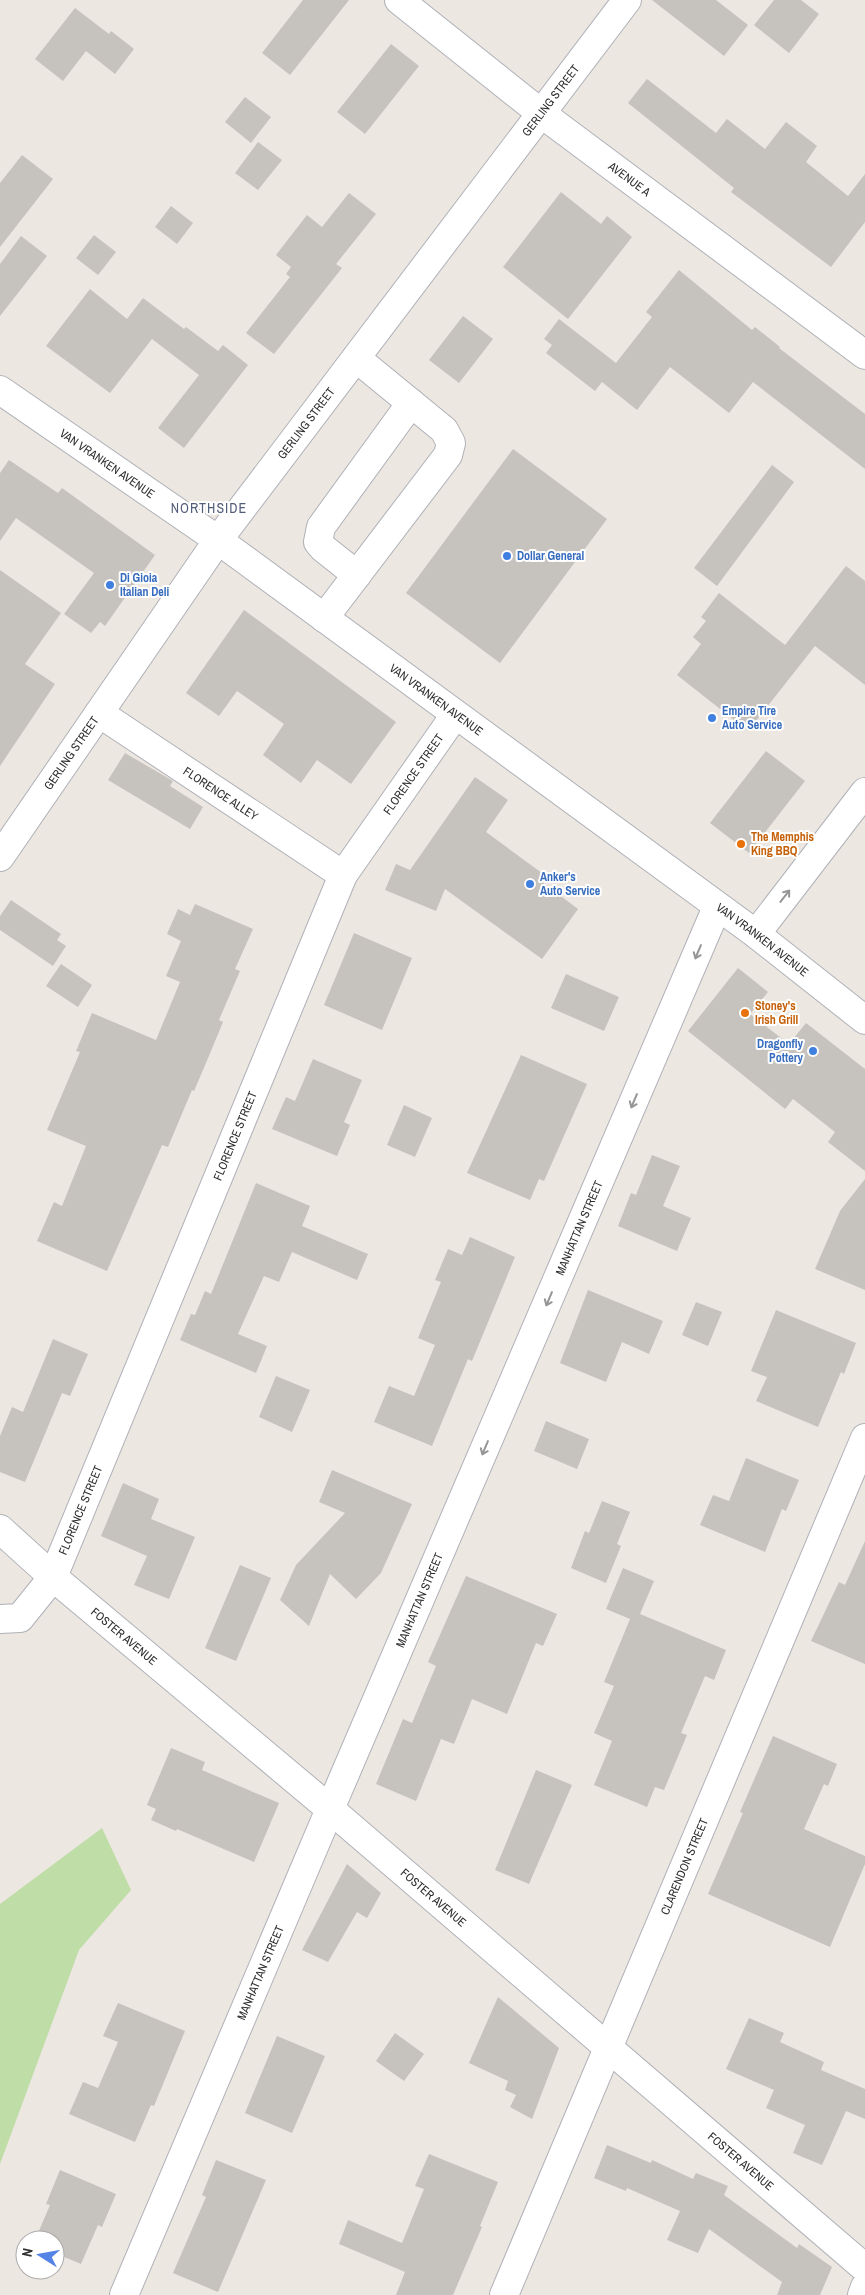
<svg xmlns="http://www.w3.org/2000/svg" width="865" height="2295" font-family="'Archivo Narrow',sans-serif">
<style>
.green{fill:#bfdda6}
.building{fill:#c6c2bd}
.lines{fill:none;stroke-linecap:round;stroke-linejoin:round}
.minor-casing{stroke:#afb1b8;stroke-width:30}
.minor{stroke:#fff;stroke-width:28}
.oneway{stroke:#969696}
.shop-dot{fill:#3f7fe0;stroke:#fff;stroke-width:2}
.food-dot{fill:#e8710a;stroke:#fff;stroke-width:2}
.labels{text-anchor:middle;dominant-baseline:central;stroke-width:4;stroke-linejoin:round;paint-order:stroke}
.street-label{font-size:12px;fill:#2e2e2e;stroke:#fff}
.shop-label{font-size:12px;font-weight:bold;fill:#366cbe;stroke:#fff;text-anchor:start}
.food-label{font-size:12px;font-weight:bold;fill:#c56008;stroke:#fff;text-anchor:start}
.neighbourhood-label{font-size:14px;letter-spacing:1px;fill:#535f7a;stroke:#fff}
</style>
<rect width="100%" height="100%" fill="#ede7e2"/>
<!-- green -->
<path class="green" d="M 102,1828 L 131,1890 L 79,1950 L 0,2164 L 0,1904 Z"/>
<!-- building -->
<path class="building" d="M 303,0 L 349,0 L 290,75 L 262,53 Z
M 652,0 L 716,0 L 748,25 L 724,56 Z
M 774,0 L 801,0 L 819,14 L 789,53 L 754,25 Z
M 75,8 L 109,34 L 111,31 L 134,49 L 115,74 L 86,51 L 63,81 L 35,59 Z
M 391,44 L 419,66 L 365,134 L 337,112 Z
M 647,79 L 716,133 L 727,119 L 765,149 L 786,122 L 817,146 L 806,162 L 848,196 L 865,174 L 865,222 L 831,267 L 731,192 L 734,188 L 628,103 Z
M 245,97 L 271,117 L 251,143 L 225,122 Z
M 258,142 L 282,160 L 258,190 L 235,173 Z
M 22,155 L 53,179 L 0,247 L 0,183 Z
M 561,192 L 601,224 L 607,216 L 632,237 L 568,319 L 503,267 Z
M 349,193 L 376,214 L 336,264 L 342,268 L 274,354 L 246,333 L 290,277 L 286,274 L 291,267 L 276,255 L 307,215 L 322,227 Z
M 171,206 L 193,223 L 177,244 L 155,227 Z
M 94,235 L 116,252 L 98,275 L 76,258 Z
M 21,236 L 47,256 L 0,316 L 0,264 Z
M 679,270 L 752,330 L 755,327 L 780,347 L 779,348 L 865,414 L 865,469 L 753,382 L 729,413 L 670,367 L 637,410 L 602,382 L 595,391 L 546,353 L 552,345 L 544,339 L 559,319 L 616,363 L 652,317 L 646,312 Z
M 90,289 L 127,319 L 143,298 L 184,329 L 186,327 L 218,351 L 223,345 L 248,365 L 184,448 L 158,428 L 199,375 L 152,339 L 110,393 L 46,346 Z
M 463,316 L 493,339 L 459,383 L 429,360 Z
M 513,449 L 607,519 L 500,663 L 406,593 Z
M 9,460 L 58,493 L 62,488 L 155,555 L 105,626 L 100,622 L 91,633 L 64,614 L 94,573 L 16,518 L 0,541 L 0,473 Z
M 772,465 L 794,482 L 717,586 L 694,568 Z
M 846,566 L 865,581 L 865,685 L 815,646 L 748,731 L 677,675 L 701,644 L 693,637 L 706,621 L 701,617 L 719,593 L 785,645 Z
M 0,570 L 61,613 L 25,664 L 55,684 L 0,766 Z
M 244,610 L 396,722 L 351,784 L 317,760 L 301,783 L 263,755 L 284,724 L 237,691 L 219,716 L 186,693 Z
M 766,751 L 805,781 L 749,853 L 710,823 Z
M 125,753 L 173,781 L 170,786 L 203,807 L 190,829 L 108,780 Z
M 475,777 L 508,800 L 486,832 L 546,876 L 542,882 L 578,909 L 542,959 L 445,889 L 436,911 L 385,890 L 396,864 L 410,870 Z
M 11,900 L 61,934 L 57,940 L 66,946 L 53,966 L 0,930 L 0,916 Z
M 195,904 L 253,929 L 235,969 L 240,971 L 219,1020 L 223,1022 L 206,1063 L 194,1091 L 192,1090 L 168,1147 L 162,1145 L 107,1271 L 37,1241 L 54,1202 L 62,1206 L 86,1146 L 47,1130 L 80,1052 L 76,1051 L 92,1013 L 156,1040 L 180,982 L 166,976 L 181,941 L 167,934 L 178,909 L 190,915 Z
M 354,933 L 412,958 L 382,1030 L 324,1005 Z
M 61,964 L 92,985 L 78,1007 L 46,986 Z
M 738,968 L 768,992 L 750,1014 L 789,1044 L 806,1023 L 865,1069 L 865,1171 L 828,1142 L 835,1132 L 793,1099 L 785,1109 L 688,1031 Z
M 566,974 L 619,997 L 604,1031 L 551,1008 Z
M 521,1055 L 587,1084 L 544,1181 L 539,1179 L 530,1200 L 467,1173 Z
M 313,1059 L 362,1080 L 344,1122 L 350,1125 L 337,1156 L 272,1129 L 286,1097 L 295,1101 Z
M 404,1105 L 432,1118 L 415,1157 L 387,1145 Z
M 652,1155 L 680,1166 L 663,1206 L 691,1218 L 677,1251 L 618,1226 L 631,1193 L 636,1195 Z
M 865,1179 L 865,1290 L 815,1269 L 840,1211 Z
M 256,1183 L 310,1206 L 302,1226 L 368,1254 L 357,1280 L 292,1252 L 279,1282 L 264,1276 L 238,1334 L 267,1346 L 256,1373 L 180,1340 L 191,1314 L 195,1315 L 205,1291 L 211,1294 Z
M 470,1237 L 515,1257 L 472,1361 L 468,1359 L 432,1446 L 374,1422 L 389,1386 L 414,1396 L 435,1345 L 418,1338 L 441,1282 L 435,1280 L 448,1249 L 462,1255 Z
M 588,1290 L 663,1321 L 649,1354 L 622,1342 L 606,1382 L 560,1363 Z
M 696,1302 L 722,1312 L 708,1346 L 682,1335 Z
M 776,1310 L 856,1343 L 844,1374 L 841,1372 L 818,1427 L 756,1401 L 767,1377 L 751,1371 Z
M 53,1339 L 88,1354 L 70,1396 L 62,1393 L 25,1482 L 0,1472 L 0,1436 L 12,1407 L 23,1412 Z
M 276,1376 L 310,1390 L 292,1432 L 259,1417 Z
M 546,1421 L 589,1439 L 577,1469 L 534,1451 Z
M 746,1458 L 799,1480 L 786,1511 L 782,1509 L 765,1552 L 700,1525 L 713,1495 L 729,1501 Z
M 332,1470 L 412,1504 L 381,1573 L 356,1599 L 330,1574 L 309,1626 L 280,1600 L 296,1565 L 345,1513 L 319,1502 Z
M 123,1483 L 159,1499 L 151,1519 L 195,1537 L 169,1599 L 134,1585 L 147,1556 L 101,1536 Z
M 602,1501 L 630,1512 L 617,1544 L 621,1546 L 606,1583 L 571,1568 L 585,1531 L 589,1533 Z
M 865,1541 L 865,1664 L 811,1641 L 839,1582 L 845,1585 Z
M 240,1565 L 271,1578 L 236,1661 L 205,1648 Z
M 623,1568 L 654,1581 L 640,1614 L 726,1650 L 714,1680 L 705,1676 L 681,1733 L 687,1735 L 664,1790 L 655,1787 L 647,1807 L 594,1785 L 612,1741 L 594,1733 L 614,1686 L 604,1682 L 630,1619 L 606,1609 Z
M 466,1576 L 557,1614 L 543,1646 L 536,1643 L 507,1714 L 472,1699 L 454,1744 L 441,1739 L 416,1801 L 376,1784 L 403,1719 L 412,1723 L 436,1666 L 428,1662 Z
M 773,1736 L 837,1764 L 828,1786 L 824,1784 L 804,1829 L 865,1856 L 865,1864 L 830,1947 L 708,1894 L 743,1813 L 740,1812 Z
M 171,1748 L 205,1762 L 202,1770 L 279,1803 L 254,1862 L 177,1829 L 176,1831 L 151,1820 L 156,1809 L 147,1805 Z
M 536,1770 L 572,1785 L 529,1884 L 495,1870 Z
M 347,1864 L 381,1893 L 367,1918 L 357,1912 L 328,1962 L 302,1950 Z
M 498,1997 L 559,2048 L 532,2119 L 510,2107 L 516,2095 L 505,2090 L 508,2081 L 469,2063 Z
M 118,2003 L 185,2031 L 154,2106 L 151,2105 L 135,2142 L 69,2114 L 83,2082 L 98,2088 L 118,2042 L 103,2036 Z
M 749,2018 L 784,2033 L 780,2042 L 824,2062 L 821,2070 L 865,2089 L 865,2119 L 846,2111 L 822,2165 L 793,2153 L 805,2125 L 766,2108 L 774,2090 L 726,2069 Z
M 395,2033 L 424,2054 L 404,2081 L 376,2061 Z
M 277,2036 L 325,2056 L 292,2133 L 245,2113 Z
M 607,2145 L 651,2163 L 652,2160 L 693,2179 L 696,2173 L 728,2186 L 724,2195 L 797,2248 L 799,2244 L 832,2267 L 820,2295 L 777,2295 L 782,2282 L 709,2229 L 698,2253 L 667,2240 L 680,2211 L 627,2188 L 626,2191 L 594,2178 Z
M 429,2154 L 498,2182 L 480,2226 L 482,2227 L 453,2295 L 396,2295 L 405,2272 L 339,2244 L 348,2220 L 402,2243 L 424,2189 L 415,2186 Z
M 216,2160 L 266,2180 L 218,2292 L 173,2273 L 206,2197 L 202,2195 Z
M 60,2170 L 116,2194 L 102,2227 L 98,2225 L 81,2264 L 55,2253 L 55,2240 L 35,2240 L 50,2205 L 46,2204 Z"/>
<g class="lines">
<defs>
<g id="minor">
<path id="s1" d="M 399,0 L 542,114 L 865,355"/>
<path id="s2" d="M 0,390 L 218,540 L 756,934 L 865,1020"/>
<path d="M 357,575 L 323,548 L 318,542 L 321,527 L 411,403"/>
<path d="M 324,618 L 448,455 L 451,443 L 444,430 L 356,358"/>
<path id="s3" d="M 99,713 L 343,875"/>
<path id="s4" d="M 0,857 L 218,540 L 627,0"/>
<path d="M 756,934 L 865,792"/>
<path id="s5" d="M 0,1529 L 53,1577 L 330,1809 L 865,2268"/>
<path id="s6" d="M 0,1619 L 20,1618 L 53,1577 L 343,875 L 455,715"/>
<path id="s7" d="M 124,2295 L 330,1809 L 717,907"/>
<path id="s8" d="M 504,2295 L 865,1438"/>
<path d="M 862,2295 L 865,2287"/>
</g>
</defs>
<!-- minor casing -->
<use href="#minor" class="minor-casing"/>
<!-- minor -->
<use href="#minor" class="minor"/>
</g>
<!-- one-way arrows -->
<defs><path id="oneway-shaft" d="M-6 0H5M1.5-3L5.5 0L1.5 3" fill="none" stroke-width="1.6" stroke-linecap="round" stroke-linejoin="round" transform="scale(1.25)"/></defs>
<g class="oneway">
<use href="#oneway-shaft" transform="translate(785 896) rotate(-52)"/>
<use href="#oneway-shaft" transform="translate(698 952) rotate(113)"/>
<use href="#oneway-shaft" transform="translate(634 1101) rotate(113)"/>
<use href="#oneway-shaft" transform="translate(549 1299) rotate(113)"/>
<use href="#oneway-shaft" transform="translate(485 1448) rotate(113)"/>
</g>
<!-- markers -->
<g class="shop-dot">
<circle cx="507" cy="556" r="5"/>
<circle cx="110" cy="585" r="5"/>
<circle cx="712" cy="718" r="5"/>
<circle cx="530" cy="884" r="5"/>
<circle cx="813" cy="1051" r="5"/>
</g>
<g class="food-dot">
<circle cx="741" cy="844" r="5"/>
<circle cx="745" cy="1013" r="5"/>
</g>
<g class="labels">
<!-- street labels -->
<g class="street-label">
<text stroke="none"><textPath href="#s4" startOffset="936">GERLING STREET</textPath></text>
<text stroke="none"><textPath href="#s1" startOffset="292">AVENUE A</textPath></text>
<text stroke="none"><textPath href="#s4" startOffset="531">GERLING STREET</textPath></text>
<text stroke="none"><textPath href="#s2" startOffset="130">VAN VRANKEN AVENUE</textPath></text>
<text stroke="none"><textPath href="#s2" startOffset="535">VAN VRANKEN AVENUE</textPath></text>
<text stroke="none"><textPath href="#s4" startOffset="126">GERLING STREET</textPath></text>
<text stroke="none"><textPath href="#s6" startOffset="955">FLORENCE STREET</textPath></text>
<text stroke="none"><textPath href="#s3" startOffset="146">FLORENCE ALLEY</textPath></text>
<text stroke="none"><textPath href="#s2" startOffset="940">VAN VRANKEN AVENUE</textPath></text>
<text stroke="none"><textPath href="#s6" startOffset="550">FLORENCE STREET</textPath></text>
<text stroke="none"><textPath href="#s7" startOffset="1160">MANHATTAN STREET</textPath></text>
<text stroke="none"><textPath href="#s6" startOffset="145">FLORENCE STREET</textPath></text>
<text stroke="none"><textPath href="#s7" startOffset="755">MANHATTAN STREET</textPath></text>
<text stroke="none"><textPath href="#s5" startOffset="164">FOSTER AVENUE</textPath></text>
<text stroke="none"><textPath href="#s8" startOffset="465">CLARENDON STREET</textPath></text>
<text stroke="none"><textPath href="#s5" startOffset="569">FOSTER AVENUE</textPath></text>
<text stroke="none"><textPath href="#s7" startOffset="350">MANHATTAN STREET</textPath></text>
<text stroke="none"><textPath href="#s5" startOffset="974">FOSTER AVENUE</textPath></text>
</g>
<!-- shop labels -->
<g class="shop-label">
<text x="517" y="556">Dollar General</text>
<text x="120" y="578">Di Gioia<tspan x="120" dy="14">Italian Deli</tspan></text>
<text x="722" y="711">Empire Tire<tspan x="722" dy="14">Auto Service</tspan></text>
<text x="540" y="877">Anker's<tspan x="540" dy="14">Auto Service</tspan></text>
<text x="803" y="1044" text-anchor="end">Dragonfly<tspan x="803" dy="14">Pottery</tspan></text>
</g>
<!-- food labels -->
<g class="food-label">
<text x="751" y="837">The Memphis<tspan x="751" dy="14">King BBQ</tspan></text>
<text x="755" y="1006">Stoney's<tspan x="755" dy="14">Irish Grill</tspan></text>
</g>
<!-- neighbourhood labels -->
<g class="neighbourhood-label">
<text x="209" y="508">NORTHSIDE</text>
</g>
</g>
<!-- north arrow -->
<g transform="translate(40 2255) rotate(281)"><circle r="24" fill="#ffffff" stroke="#ababab"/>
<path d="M0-4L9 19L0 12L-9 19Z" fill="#5683e6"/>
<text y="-8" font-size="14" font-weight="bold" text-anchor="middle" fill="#2e2e2e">N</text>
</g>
</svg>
